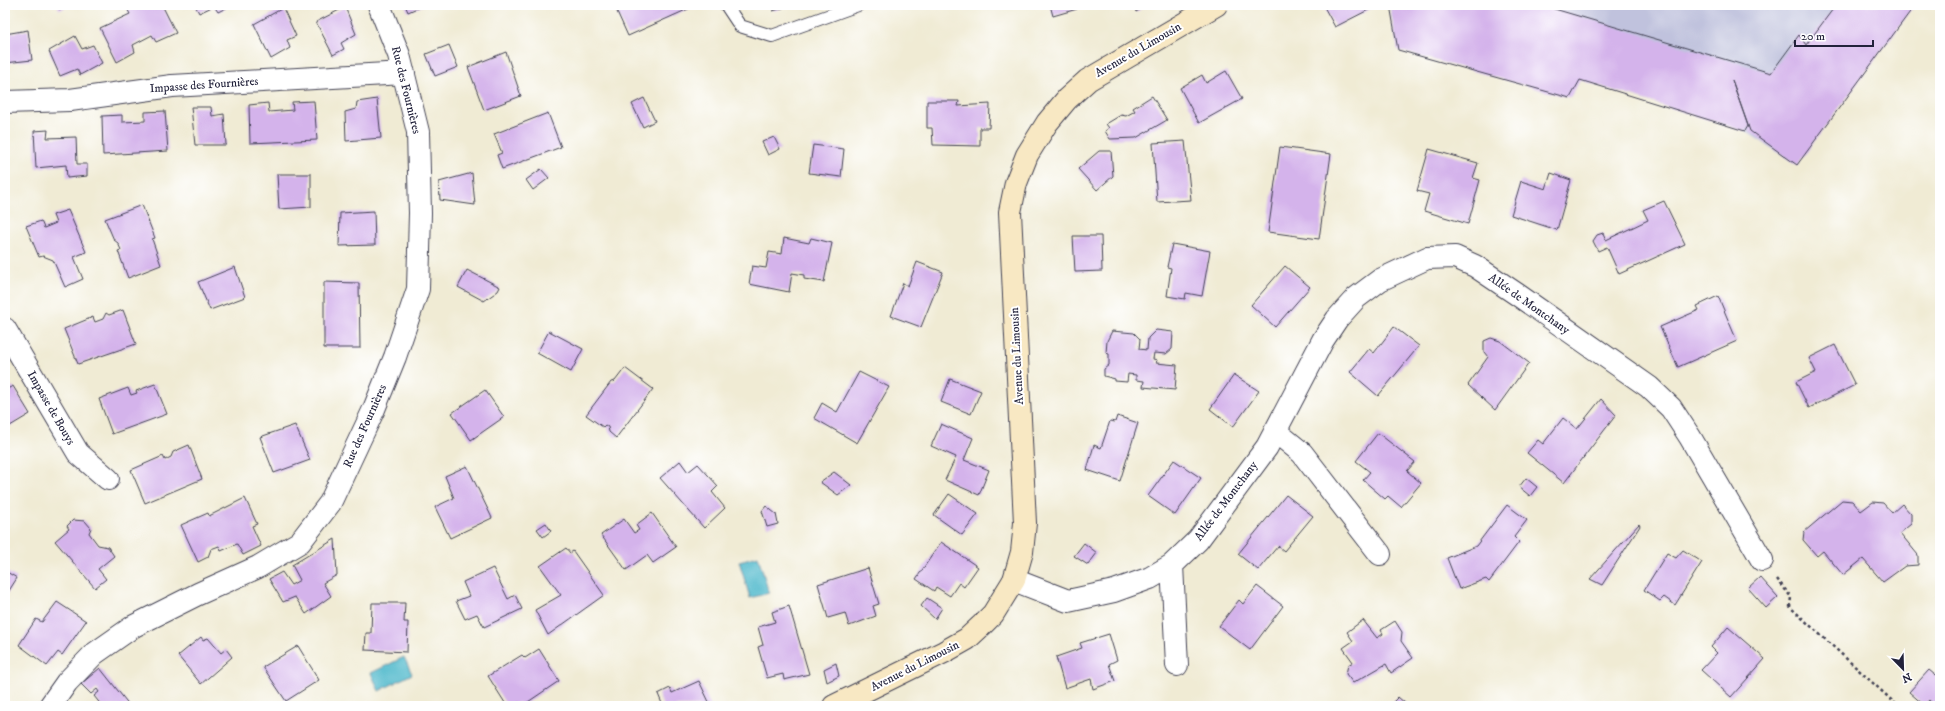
<svg xmlns="http://www.w3.org/2000/svg" width="1945" height="711" font-family="'IM FELL DW Pica',serif">
<style>
.industrial{fill:#c0c2dd}
.water{fill:#4eb8cb;stroke:#386d83}
.building{fill:#d4b3eb}
.lines{fill:none;stroke-linecap:round;stroke-linejoin:round}
.service-casing{stroke:#414052;stroke-width:14}
.minor-casing{stroke:#414052;stroke-width:24}
.secondary-casing{stroke:#414052;stroke-width:24}
.path{stroke:#414052;stroke-width:2.5;stroke-dasharray:3 3;stroke-linecap:butt}
.service{stroke:#fff;stroke-width:12}
.minor{stroke:#fff;stroke-width:22}
.secondary{stroke:#f8e8c3;stroke-width:22}
.labels{text-anchor:middle;dominant-baseline:central;stroke-width:4;stroke-linejoin:round;paint-order:stroke}
.street-label{font-size:12px;fill:#22223b;stroke:#fff}
</style>
<rect width="100%" height="100%" fill="#fff"/>
<filter id="ink" filterUnits="userSpaceOnUse"><feTurbulence type="fractalNoise" baseFrequency=".025" numOctaves="2"/><feDisplacementMap in="SourceGraphic" scale="8" xChannelSelector="R" yChannelSelector="G"/><feConvolveMatrix kernelMatrix="1 2 1 2 8 2 1 2 1" color-interpolation-filters="sRGB"/></filter>
<filter id="wash" filterUnits="userSpaceOnUse"><feTurbulence type="fractalNoise" baseFrequency=".012" numOctaves="4" result="noise"/><feDisplacementMap in="SourceGraphic" scale="16" xChannelSelector="R" yChannelSelector="G"/><feGaussianBlur stdDeviation="0.9" result="paint"/><feColorMatrix in="noise" values="0 0 0 0 0 0 0 0 0 0 0 0 0 0 0 0 0 1.4 0 .05"/><feComposite in="paint" operator="in"/></filter>
<g filter="url(#wash)">
<rect width="100%" height="100%" fill="#f0ebd4"/>
<!-- industrial -->
<path class="industrial" d="M 1389,5 L 1915,5 L 1797,165 L 1745,131 L 1580,80 L 1570,98 L 1398,50 Z"/>
<!-- water -->
<path class="water" d="M 758,556 L 769,593 L 750,598 L 739,561 Z
M 404,657 L 412,674 L 379,691 L 371,673 Z"/>
<g id="blocks">
<!-- building -->
<path class="building" d="M 57,5 L 69,5 L 60,10 Z
M 125,5 L 162,5 L 176,33 L 156,42 L 152,35 L 133,45 L 135,52 L 117,62 L 100,28 L 130,14 Z
M 195,5 L 232,5 L 218,12 L 214,6 L 199,13 Z
M 405,5 L 424,5 L 408,12 Z
M 614,5 L 697,5 L 628,36 Z
M 772,5 L 792,5 L 773,11 Z
M 1050,5 L 1076,5 L 1077,9 L 1053,16 Z
M 1134,5 L 1147,5 L 1136,12 Z
M 1323,5 L 1378,5 L 1335,27 Z
M 1390,5 L 1541,5 L 1771,73 L 1799,35 L 1806,45 L 1836,5 L 1915,5 L 1797,165 L 1750,131 L 1732,80 L 1748,126 L 1745,131 L 1580,80 L 1570,98 L 1398,50 Z
M 345,7 L 356,34 L 341,43 L 344,49 L 333,55 L 316,22 Z
M 283,8 L 296,36 L 287,40 L 290,48 L 271,59 L 254,24 Z
M 28,30 L 32,60 L 5,63 L 5,34 Z
M 75,36 L 82,49 L 93,45 L 102,63 L 80,75 L 77,69 L 60,76 L 49,51 Z
M 449,45 L 458,67 L 435,76 L 426,54 Z
M 506,52 L 521,96 L 484,110 L 468,67 Z
M 1226,71 L 1242,99 L 1199,123 L 1180,88 L 1202,75 L 1206,83 Z
M 1152,96 L 1167,120 L 1136,138 L 1110,139 L 1105,131 L 1109,128 L 1106,124 L 1121,115 L 1126,116 L 1135,111 L 1133,108 Z
M 644,98 L 655,121 L 643,127 L 632,104 Z
M 377,99 L 381,138 L 346,141 L 345,112 L 356,109 L 357,102 Z
M 314,101 L 317,140 L 250,143 L 249,105 L 268,103 L 269,112 L 293,110 L 292,102 Z
M 927,101 L 959,101 L 958,106 L 990,104 L 989,128 L 980,128 L 980,146 L 933,145 L 932,128 L 927,128 Z
M 191,107 L 211,107 L 212,116 L 224,114 L 226,145 L 195,145 Z
M 165,111 L 168,151 L 103,155 L 102,116 L 122,115 L 122,122 L 145,121 L 145,112 Z
M 548,113 L 561,147 L 502,169 L 497,155 L 502,153 L 494,134 Z
M 48,130 L 47,138 L 76,137 L 77,164 L 87,164 L 87,176 L 67,178 L 66,165 L 36,168 L 34,131 Z
M 774,137 L 780,149 L 768,155 L 762,142 Z
M 1185,141 L 1191,200 L 1157,202 L 1153,143 Z
M 813,145 L 844,149 L 841,177 L 809,173 Z
M 1280,147 L 1331,154 L 1319,239 L 1268,232 Z
M 1429,149 L 1478,163 L 1473,178 L 1480,180 L 1468,224 L 1424,211 L 1429,194 L 1417,191 Z
M 1099,151 L 1111,151 L 1113,176 L 1097,190 L 1078,169 Z
M 541,169 L 549,178 L 533,190 L 526,180 Z
M 472,173 L 475,205 L 440,200 L 439,182 Z
M 1551,173 L 1571,180 L 1557,230 L 1511,215 L 1521,181 L 1546,189 Z
M 277,174 L 311,174 L 311,207 L 279,209 Z
M 1664,201 L 1685,244 L 1619,274 L 1607,247 L 1598,251 L 1593,241 L 1597,235 L 1603,233 L 1606,240 L 1648,220 L 1643,210 Z
M 142,205 L 155,238 L 152,239 L 161,265 L 128,278 L 118,251 L 121,250 L 118,243 L 114,240 L 105,219 Z
M 68,210 L 86,252 L 74,257 L 83,279 L 65,287 L 53,260 L 43,256 L 39,257 L 26,226 L 41,221 L 44,228 L 56,223 L 53,215 Z
M 374,211 L 375,245 L 339,246 L 340,213 Z
M 1073,236 L 1101,236 L 1102,271 L 1075,272 Z
M 784,238 L 809,243 L 811,238 L 832,243 L 824,282 L 804,279 L 804,275 L 792,273 L 789,292 L 749,284 L 752,266 L 766,268 L 769,252 L 782,254 Z
M 1172,244 L 1210,251 L 1202,296 L 1186,293 L 1185,299 L 1167,296 L 1171,268 L 1167,267 Z
M 917,262 L 943,272 L 921,327 L 891,316 L 903,283 L 908,286 Z
M 1285,266 L 1310,287 L 1275,327 L 1251,305 Z
M 235,267 L 245,297 L 210,310 L 198,282 Z
M 467,270 L 500,287 L 498,291 L 484,301 L 458,287 Z
M 324,282 L 359,283 L 360,348 L 324,348 Z
M 1718,296 L 1737,341 L 1678,367 L 1660,327 L 1699,310 L 1697,306 Z
M 123,310 L 136,344 L 78,364 L 64,329 L 93,317 L 95,322 L 103,319 L 106,313 L 109,315 Z
M 1394,327 L 1419,346 L 1378,396 L 1350,372 L 1369,349 L 1374,353 Z
M 1156,330 L 1173,332 L 1172,349 L 1166,354 L 1154,353 L 1153,359 L 1157,360 L 1156,363 L 1177,365 L 1175,390 L 1143,387 L 1144,381 L 1136,380 L 1136,375 L 1128,374 L 1127,382 L 1115,381 L 1115,379 L 1104,376 L 1104,369 L 1109,365 L 1109,354 L 1106,353 L 1107,341 L 1112,331 L 1134,333 L 1140,339 L 1139,349 L 1147,350 L 1148,338 Z
M 549,331 L 583,349 L 571,372 L 537,353 Z
M 1491,338 L 1500,341 L 1529,363 L 1495,410 L 1468,385 L 1488,357 L 1484,352 L 1484,341 Z
M 1835,345 L 1855,385 L 1809,408 L 1796,382 L 1816,372 L 1809,358 Z
M 625,368 L 653,389 L 616,438 L 609,432 L 608,427 L 605,425 L 603,427 L 586,415 L 611,382 L 615,381 Z
M 859,372 L 889,387 L 857,443 L 814,418 L 822,403 L 837,412 Z
M 1234,375 L 1259,391 L 1233,427 L 1210,409 Z
M 950,379 L 981,391 L 971,414 L 941,402 Z
M 155,384 L 167,414 L 112,434 L 99,399 L 128,388 L 131,395 L 137,393 L 136,391 Z
M 13,386 L 30,414 L 5,429 L 5,390 Z
M 485,390 L 504,417 L 471,440 L 452,413 Z
M 1601,399 L 1616,415 L 1564,483 L 1527,453 L 1538,440 L 1543,444 L 1563,418 L 1577,429 Z
M 1117,416 L 1138,423 L 1120,481 L 1087,470 L 1094,445 L 1101,448 L 1110,421 L 1115,422 Z
M 941,424 L 973,438 L 964,460 L 989,470 L 979,495 L 945,480 L 956,457 L 931,446 Z
M 295,425 L 310,460 L 274,473 L 260,437 Z
M 1378,433 L 1415,462 L 1407,471 L 1421,483 L 1401,507 L 1388,496 L 1385,499 L 1363,480 L 1370,472 L 1356,461 Z
M 189,445 L 202,479 L 145,503 L 131,470 L 163,456 L 165,460 L 171,457 L 173,452 Z
M 1174,460 L 1201,478 L 1175,515 L 1148,496 Z
M 680,461 L 688,472 L 698,464 L 718,486 L 712,492 L 725,508 L 704,528 L 660,478 Z
M 467,466 L 492,518 L 450,538 L 435,507 L 454,498 L 445,476 Z
M 834,472 L 851,485 L 838,495 L 820,482 Z
M 1526,478 L 1537,487 L 1530,496 L 1519,487 Z
M 949,494 L 978,514 L 962,535 L 934,515 Z
M 1286,495 L 1313,516 L 1284,551 L 1278,546 L 1258,570 L 1238,554 Z
M 245,498 L 257,524 L 252,526 L 261,546 L 243,555 L 237,544 L 221,551 L 219,546 L 211,549 L 208,557 L 198,562 L 181,525 L 208,513 L 209,516 Z
M 1842,500 L 1852,501 L 1861,511 L 1873,502 L 1883,503 L 1892,513 L 1902,504 L 1911,514 L 1911,524 L 1900,533 L 1918,555 L 1918,565 L 1905,566 L 1883,582 L 1863,559 L 1843,575 L 1823,551 L 1817,556 L 1803,540 L 1804,532 Z
M 1507,505 L 1527,520 L 1514,537 L 1519,542 L 1489,582 L 1486,579 L 1459,589 L 1447,558 L 1476,546 Z
M 766,506 L 776,514 L 778,524 L 767,527 L 762,511 Z
M 652,513 L 676,547 L 653,563 L 647,555 L 626,570 L 601,535 L 624,519 L 634,533 L 639,530 L 636,525 Z
M 73,520 L 85,521 L 91,528 L 89,533 L 98,545 L 108,547 L 114,556 L 98,569 L 106,579 L 95,588 L 55,541 L 69,529 L 67,526 Z
M 546,523 L 551,531 L 543,537 L 537,529 Z
M 1639,524 L 1640,526 L 1602,585 L 1590,579 Z
M 335,539 L 337,575 L 323,583 L 331,596 L 306,614 L 295,597 L 283,602 L 269,579 L 282,572 L 291,585 L 300,580 L 292,565 Z
M 941,542 L 978,567 L 964,587 L 959,583 L 950,596 L 936,587 L 934,591 L 916,579 Z
M 1084,543 L 1097,553 L 1088,565 L 1074,556 Z
M 566,548 L 570,553 L 573,551 L 604,595 L 548,635 L 535,610 L 561,595 L 540,566 Z
M 1683,550 L 1702,562 L 1675,605 L 1664,597 L 1660,601 L 1644,590 L 1667,553 L 1676,558 Z
M 493,568 L 508,599 L 515,595 L 522,609 L 484,627 L 477,614 L 465,619 L 456,601 L 469,596 L 463,582 Z
M 868,568 L 879,604 L 873,606 L 876,616 L 849,626 L 845,613 L 828,618 L 818,584 Z
M 5,571 L 17,578 L 5,597 Z
M 1760,577 L 1778,597 L 1766,608 L 1748,588 Z
M 1257,586 L 1283,606 L 1250,650 L 1219,626 L 1239,600 L 1243,604 Z
M 927,598 L 942,608 L 935,619 L 921,606 Z
M 57,602 L 86,621 L 62,655 L 58,652 L 47,666 L 19,645 L 36,619 L 42,622 Z
M 372,603 L 405,603 L 404,622 L 408,622 L 407,652 L 365,650 L 366,633 L 371,633 Z
M 789,606 L 809,674 L 784,680 L 783,674 L 767,678 L 758,647 L 763,645 L 758,627 L 775,622 L 772,612 Z
M 1363,620 L 1377,638 L 1383,634 L 1381,630 L 1395,621 L 1402,632 L 1401,641 L 1413,658 L 1391,673 L 1386,664 L 1353,683 L 1346,674 L 1348,665 L 1353,662 L 1343,648 L 1353,641 L 1347,632 Z
M 1728,627 L 1765,659 L 1731,697 L 1701,670 L 1717,653 L 1711,647 Z
M 1109,634 L 1117,660 L 1109,664 L 1115,681 L 1093,689 L 1091,679 L 1065,688 L 1056,657 L 1082,648 L 1080,643 Z
M 201,637 L 203,640 L 208,638 L 221,653 L 226,649 L 232,657 L 201,684 L 178,656 Z
M 298,646 L 319,680 L 286,701 L 263,667 Z
M 539,649 L 559,681 L 522,706 L 519,702 L 513,706 L 507,706 L 488,676 L 522,655 L 525,658 Z
M 836,663 L 839,676 L 827,682 L 824,669 Z
M 100,668 L 130,706 L 102,706 L 94,696 L 99,692 L 97,689 L 91,694 L 81,684 Z
M 1940,668 L 1940,704 L 1935,706 L 1929,700 L 1924,705 L 1909,692 L 1929,670 L 1935,675 Z
M 699,681 L 711,706 L 663,706 L 658,694 L 670,688 L 672,693 Z
M 1398,697 L 1406,704 L 1404,706 L 1389,706 Z"/>
</g>
</g>
<g filter="url(#ink)">
<use href="#blocks" fill-opacity="0" stroke="#414052" stroke-width="1"/>
<g class="lines">
<defs>
<path id="service" d="M 726,5 L 740,26 L 772,36 L 858,5"/>
<path id="minor" d="M 5,102 L 70,100 L 172,86 L 404,73
M 5,329 L 78,453 L 108,479
M 1275,431 L 1302,453 L 1380,554
M 1172,565 L 1177,665
M 1014,580 L 1068,601 L 1114,591 L 1150,578 L 1172,565 L 1198,540 L 1267,447 L 1323,340 L 1337,319 L 1356,298 L 1380,280 L 1427,258 L 1455,257 L 1475,266 L 1518,295 L 1649,387 L 1671,408 L 1690,437 L 1762,560
M 50,706 L 67,682 L 94,654 L 134,626 L 198,594 L 258,567 L 300,542 L 330,503 L 374,409 L 395,357 L 418,289 L 420,213 L 418,132 L 399,55 L 379,5"/>
<path id="secondary" d="M 834,706 L 944,652 L 967,639 L 982,625 L 993,614 L 1014,580 L 1022,552 L 1025,523 L 1010,212 L 1016,183 L 1027,155 L 1047,123 L 1067,99 L 1088,80 L 1216,5"/>
</defs>
<!-- service casing -->
<use href="#service" class="service-casing"/>
<!-- minor casing -->
<use href="#minor" class="minor-casing"/>
<!-- secondary casing -->
<use href="#secondary" class="secondary-casing"/>
<!-- path -->
<path class="path" d="M 1777,579 L 1791,597 L 1790,607 L 1898,706"/>
<!-- service -->
<use href="#service" class="service"/>
<!-- minor -->
<use href="#minor" class="minor"/>
<!-- secondary -->
<use href="#secondary" class="secondary"/>
</g>
</g>
<g class="labels">
<!-- street labels -->
<g class="street-label">
<text transform="translate(1138 50) rotate(-30)">Avenue du Limousin</text>
<text transform="translate(204 85) rotate(-4)">Impasse des Fournières</text>
<text transform="translate(406 90) rotate(76)">Rue des Fournières</text>
<text transform="translate(1529 304) rotate(35)">Allée de Montchany</text>
<text transform="translate(1017 356) rotate(-93)">Avenue du Limousin</text>
<text transform="translate(51 408) rotate(60)">Impasse de Bouys</text>
<text transform="translate(365 426) rotate(-66)">Rue des Fournières</text>
<text transform="translate(1226 501) rotate(-53)">Allée de Montchany</text>
<text transform="translate(915 666) rotate(-27)">Avenue du Limousin</text>
</g>
</g>
<!-- margin -->
<rect width="1945" height="711" fill="none" stroke="#fff" stroke-width="20"/>
<!-- north arrow -->
<g transform="translate(1903 669) rotate(157)" stroke="#ffffff" stroke-width="3" paint-order="stroke">
<path d="M0-3L7 15L0 10L-7 15Z" fill="#22223b"/>
<text y="-6" font-size="11" font-weight="bold" text-anchor="middle" fill="#22223b">N</text>
</g>
<!-- scale -->
<path d="M1795 40v6h78v-6" fill="none" stroke="#22223b" stroke-width="2"/>
<text x="1801" y="40" font-size="12" fill="#22223b" stroke="#ffffff" stroke-width="3" paint-order="stroke">20 m</text>
</svg>
